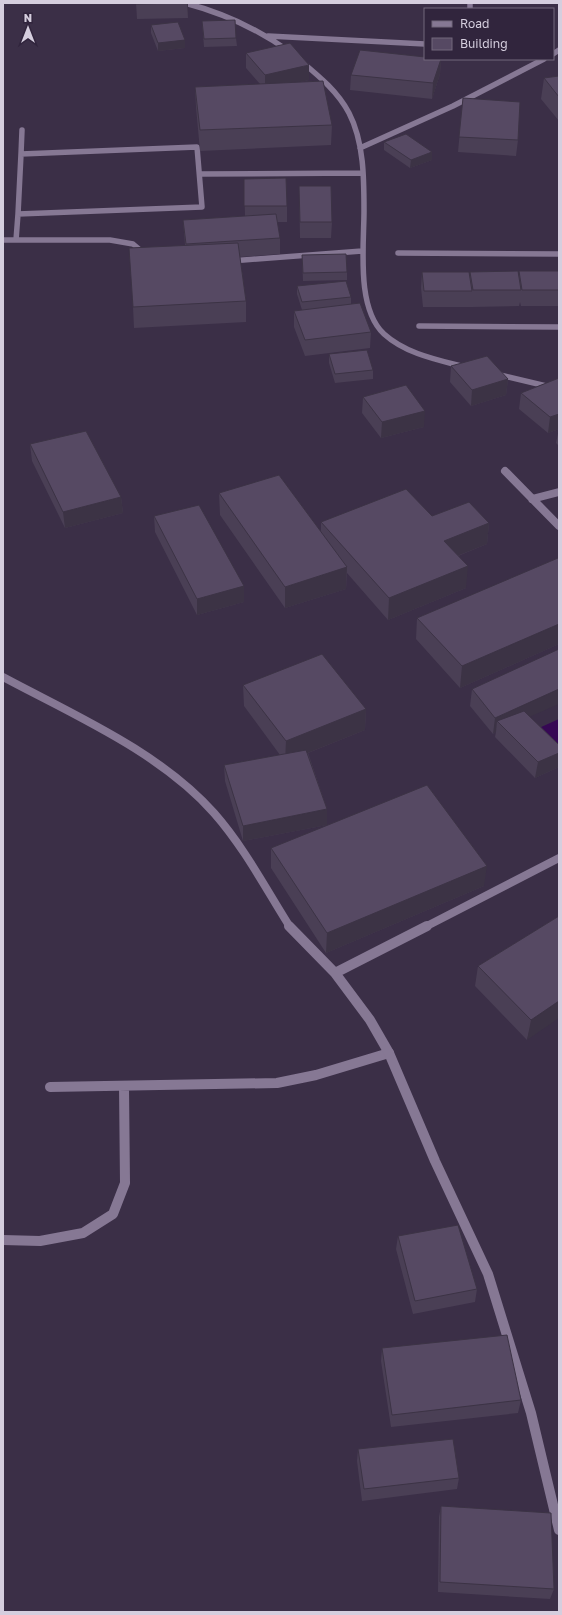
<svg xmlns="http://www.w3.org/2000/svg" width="562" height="1615" font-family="'Golos Text',sans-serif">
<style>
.water{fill:#360854}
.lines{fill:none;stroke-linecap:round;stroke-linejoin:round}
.service{stroke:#867894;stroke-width:10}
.minor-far2{stroke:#867894;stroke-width:5.5}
.minor-far1{stroke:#867894;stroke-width:8}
.minor{stroke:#867894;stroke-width:10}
.wall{fill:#4a3f55}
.shaded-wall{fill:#3c3345}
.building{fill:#564963;stroke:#3c3345}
</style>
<rect width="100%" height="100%" fill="#3b2f47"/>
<!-- water -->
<path class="water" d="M 559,719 L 559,751 L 539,728 Z"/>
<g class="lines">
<!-- service -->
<path class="service" d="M 50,1087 L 277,1083 L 316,1075 L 389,1053
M 3,1240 L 40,1241 L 83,1233 L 113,1214 L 125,1183 L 124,1087"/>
<!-- minor-far2 -->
<path class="minor-far2" d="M 185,3 C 223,13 258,29 290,52
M 470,3 L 470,9
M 268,36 L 425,44
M 553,54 L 559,50
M 302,62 C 320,77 338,92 349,113 C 364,142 364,179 364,211 C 364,246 356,308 384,334 C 406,354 438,360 465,367
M 197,147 L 202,207 L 18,214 L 21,154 Z
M 360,148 L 453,106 L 544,59
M 21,154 L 22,130
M 200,174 L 362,173
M 3,240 L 110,240 L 133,244 L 146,255
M 16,240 L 18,214
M 398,253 L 559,254
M 231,261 L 362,251
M 419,326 L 559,327
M 496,374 L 559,389"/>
<!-- minor-far1 -->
<path class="minor-far1" d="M 505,471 L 559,526
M 532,499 L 559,492
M 3,677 C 74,715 160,752 214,813 C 244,847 266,889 290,927
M 425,927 L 559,858"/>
<!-- minor -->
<path class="minor" d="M 289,926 L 335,973 L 370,1020 L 389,1053 L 435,1161 L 488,1274 L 531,1413 L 559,1530
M 335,973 L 427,926"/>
</g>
<!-- wall -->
<path class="wall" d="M 136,3 L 188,3 L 188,18 L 137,19 Z
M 202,21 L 236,38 L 237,46 L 204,47 Z
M 151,25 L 185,48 L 158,51 L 151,33 Z
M 246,53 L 309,80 L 301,82 L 332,125 L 331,145 L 200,151 L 196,107 L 195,87 L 260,84 L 246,68 Z
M 441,59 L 440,74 L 432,99 L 350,90 L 351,75 Z
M 559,76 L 559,121 L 541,99 L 544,78 Z
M 463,98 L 518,140 L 516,156 L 458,152 Z
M 384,142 L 432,152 L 432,160 L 410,168 L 384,150 Z
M 244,179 L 287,206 L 287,222 L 277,222 L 280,238 L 280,254 L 240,257 L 246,301 L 246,322 L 134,328 L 133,307 L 185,245 L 183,220 L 245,216 Z
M 299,186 L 332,222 L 331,238 L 300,238 Z
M 302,255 L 347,272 L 347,280 L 303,281 Z
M 519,271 L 559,271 L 559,306 L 521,306 L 520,302 L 519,306 L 471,307 L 471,303 L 471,307 L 423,307 L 421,288 L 422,272 L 470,276 L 470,272 L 519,276 Z
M 297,286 L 351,297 L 351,304 L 371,332 L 370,348 L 305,356 L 294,327 L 294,311 L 302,310 L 297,294 Z
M 329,354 L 373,370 L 373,379 L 335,383 L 329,363 Z
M 451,366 L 508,379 L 506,395 L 471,406 L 450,382 Z
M 559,378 L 559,446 L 556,443 L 559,429 L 548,433 L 519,409 L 521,393 Z
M 363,397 L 424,427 L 381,438 L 362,413 Z
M 30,444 L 121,497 L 123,513 L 65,528 L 32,461 Z
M 219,493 L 321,531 L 321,522 L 432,516 L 489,523 L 487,544 L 458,556 L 466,588 L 388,620 L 347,573 L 346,589 L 285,608 L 220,515 Z
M 154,516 L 244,602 L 197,615 L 155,532 Z
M 559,559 L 559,644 L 460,688 L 416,639 L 417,618 Z
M 243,685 L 366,709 L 365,730 L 308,753 L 327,809 L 327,825 L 243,841 L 225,781 L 224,765 L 280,755 L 244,706 Z
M 472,689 L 530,717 L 559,745 L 559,767 L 535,778 L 495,737 L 496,732 L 493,734 L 470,706 Z
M 271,848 L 484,886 L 326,953 L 271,868 Z
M 559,916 L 527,1040 L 475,986 L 478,966 Z
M 398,1236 L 477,1289 L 475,1302 L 413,1314 L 396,1249 Z
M 382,1348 L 521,1400 L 518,1413 L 391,1427 L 381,1361 Z
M 358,1449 L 459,1478 L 457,1489 L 362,1501 L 357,1461 Z
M 441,1506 L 554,1589 L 550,1599 L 438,1592 L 439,1517 Z"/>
<!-- shaded-wall -->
<path class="shaded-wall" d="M 187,3 L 188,3 L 188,18 Z
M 185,40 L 185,48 L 158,51 L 158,43 Z
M 441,59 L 440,74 L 432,99 L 433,83 Z
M 309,65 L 309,80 L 265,90 L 265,75 Z
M 432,152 L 432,160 L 410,168 L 411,160 Z
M 508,379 L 506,395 L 471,406 L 472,390 Z
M 425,411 L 424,427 L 381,438 L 382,422 Z
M 559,414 L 559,429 L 548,433 L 550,417 Z
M 121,497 L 123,513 L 65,528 L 63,512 Z
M 489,523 L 487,544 L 442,562 L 444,541 Z
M 468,566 L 466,588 L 388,620 L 389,598 Z
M 347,567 L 346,589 L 285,608 L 285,587 Z
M 244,586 L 244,602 L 197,615 L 197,599 Z
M 559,624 L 559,644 L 460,688 L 462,666 Z
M 559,689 L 559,704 L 504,728 L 497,721 L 496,732 L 493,734 L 495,718 Z
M 366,709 L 365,730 L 285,762 L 286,741 Z
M 559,753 L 559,767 L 535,778 L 538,762 Z
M 327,809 L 327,825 L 243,841 L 243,826 Z
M 487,866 L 484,886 L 326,953 L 327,933 Z
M 559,1001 L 559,1018 L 527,1040 L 531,1020 Z"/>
<!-- building -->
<path class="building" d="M 136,3 L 177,3 L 136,4 Z
M 235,20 L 236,38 L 204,39 L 202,21 Z
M 178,22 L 185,40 L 158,43 L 151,25 Z
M 290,43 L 309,65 L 265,75 L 246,53 Z
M 360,50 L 425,57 L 425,59 L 441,59 L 433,83 L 351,75 Z
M 559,76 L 559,97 L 544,78 Z
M 323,81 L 332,125 L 200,130 L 195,87 Z
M 463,98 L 520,102 L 518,140 L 459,137 Z
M 406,134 L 432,152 L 411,160 L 384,142 Z
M 286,178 L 287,206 L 244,206 L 244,179 Z
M 299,186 L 331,186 L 332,222 L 300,222 Z
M 276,214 L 280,238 L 186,244 L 183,220 Z
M 238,243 L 246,301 L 133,307 L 129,248 Z
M 346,254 L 347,272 L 303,273 L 302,255 Z
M 518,271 L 521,290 L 473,290 L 470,272 Z
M 519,271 L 559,271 L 559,290 L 522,290 Z
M 422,272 L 469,272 L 472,291 L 424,291 Z
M 346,281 L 351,297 L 302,302 L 297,286 Z
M 360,303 L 371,332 L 305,340 L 294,311 Z
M 367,350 L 373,370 L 335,374 L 329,354 Z
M 487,356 L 508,379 L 472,390 L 451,366 Z
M 559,378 L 559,414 L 550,417 L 521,393 Z
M 406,385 L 425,411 L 382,422 L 363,397 Z
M 86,431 L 121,497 L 63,512 L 30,444 Z
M 279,475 L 347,567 L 285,587 L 219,493 Z
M 406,489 L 432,516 L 469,502 L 489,523 L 444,541 L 468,566 L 389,598 L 321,522 Z
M 199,505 L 244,586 L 197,599 L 154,516 Z
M 558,558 L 559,559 L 559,624 L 462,666 L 417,618 Z
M 559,649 L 559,689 L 495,718 L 472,689 Z
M 322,654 L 366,709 L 286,741 L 243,685 Z
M 524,711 L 559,745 L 559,753 L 538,762 L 497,721 Z
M 306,750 L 327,809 L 243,826 L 224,765 Z
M 427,785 L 487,866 L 327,933 L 271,848 Z
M 559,916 L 559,1001 L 531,1020 L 478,966 Z
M 458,1225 L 477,1289 L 415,1301 L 398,1236 Z
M 507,1335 L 521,1400 L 392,1415 L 382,1348 Z
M 453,1439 L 459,1478 L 364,1489 L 358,1449 Z
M 441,1506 L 551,1513 L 554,1589 L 440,1582 Z"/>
<!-- border -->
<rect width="562" height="1615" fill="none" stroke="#d5cede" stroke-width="8"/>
<!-- legend -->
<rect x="424" y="8" width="130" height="52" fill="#31253d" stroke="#73697d"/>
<rect x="432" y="21" width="20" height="6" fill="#867894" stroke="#73697d"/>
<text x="460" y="28" font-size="12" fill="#d5cede">Road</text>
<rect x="432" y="38" width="20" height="12" fill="#564963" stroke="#73697d"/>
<text x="460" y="48" font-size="12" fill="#d5cede">Building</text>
<!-- north arrow -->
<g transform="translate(28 28)" stroke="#31253d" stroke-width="3" paint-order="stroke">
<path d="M0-3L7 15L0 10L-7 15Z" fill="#d5cede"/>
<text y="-6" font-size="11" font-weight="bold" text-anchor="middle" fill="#d5cede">N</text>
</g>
</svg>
